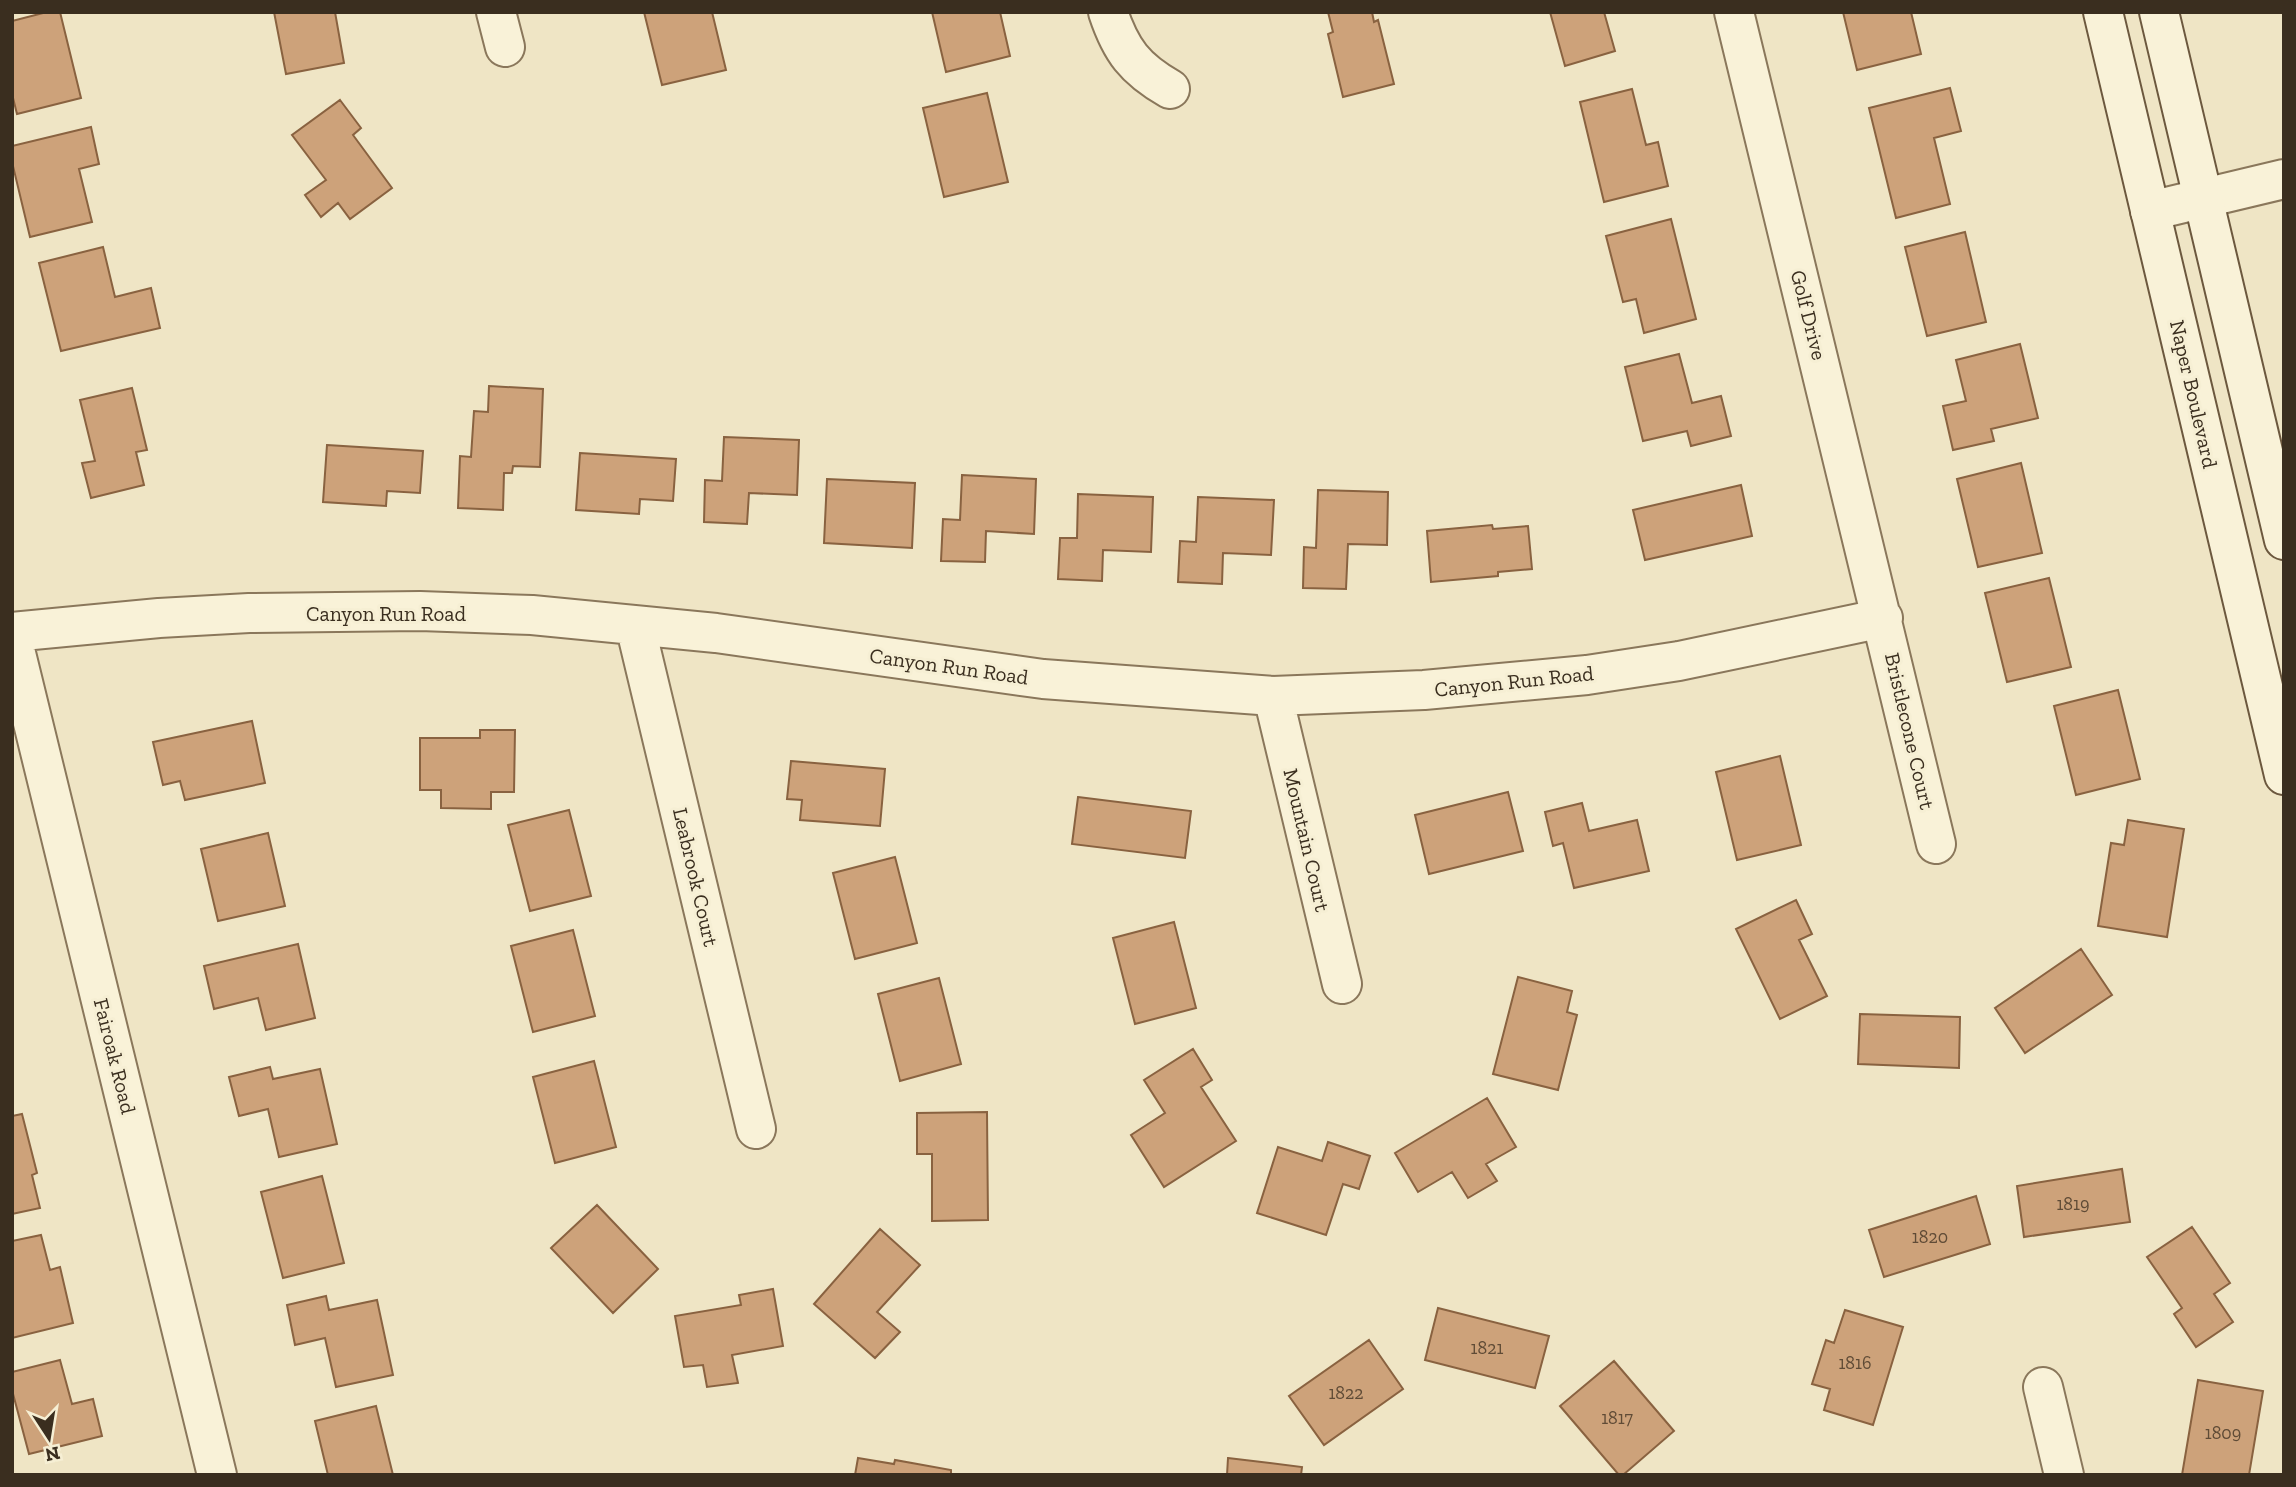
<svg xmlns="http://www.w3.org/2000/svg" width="2296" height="1487" font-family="'Zilla Slab',serif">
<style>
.building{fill:#cda27a;stroke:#896240;stroke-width:2}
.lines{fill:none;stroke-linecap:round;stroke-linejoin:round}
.street-casing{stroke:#8a775b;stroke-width:42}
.secondary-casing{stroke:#6c583e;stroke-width:42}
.street{stroke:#f9f2d8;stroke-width:38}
.secondary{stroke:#f9f2d8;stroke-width:38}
.labels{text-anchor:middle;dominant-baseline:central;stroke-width:6;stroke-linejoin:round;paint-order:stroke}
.number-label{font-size:18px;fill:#5f4b36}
.street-label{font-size:21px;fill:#3a2e1f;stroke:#f6efd4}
</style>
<rect width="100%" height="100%" fill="#efe5c5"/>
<!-- building -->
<path class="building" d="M 47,12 L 60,12 L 81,98 L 17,114 L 12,94 L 12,21 Z
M 274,12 L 335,12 L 344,63 L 286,74 Z
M 644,12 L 712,12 L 726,70 L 662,85 Z
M 932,12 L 1000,12 L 1010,56 L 946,72 Z
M 1328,12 L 1372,12 L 1374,22 L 1378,20 L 1394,84 L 1343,97 L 1328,34 L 1333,32 Z
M 1550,12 L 1604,12 L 1615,51 L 1565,66 Z
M 1843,12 L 1911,12 L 1921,54 L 1857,70 Z
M 1950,88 L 1961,131 L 1934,138 L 1950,204 L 1896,218 L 1869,108 Z
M 1632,89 L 1646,145 L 1658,142 L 1668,186 L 1604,202 L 1580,102 Z
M 987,93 L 1008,182 L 944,197 L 923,108 Z
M 340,100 L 361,128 L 353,135 L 392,188 L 350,219 L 338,203 L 321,217 L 305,195 L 326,180 L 292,135 Z
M 91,127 L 99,164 L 79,169 L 92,222 L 30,237 L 12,162 L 12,146 Z
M 1671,219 L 1696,319 L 1644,333 L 1636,299 L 1623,302 L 1606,236 Z
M 1965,232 L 1986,322 L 1927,336 L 1905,247 Z
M 103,247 L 115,297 L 151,288 L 160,328 L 61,351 L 39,263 Z
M 2020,344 L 2038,418 L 1991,429 L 1994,441 L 1953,450 L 1943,406 L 1966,401 L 1956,360 Z
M 1679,354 L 1692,403 L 1721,396 L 1731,436 L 1691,446 L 1687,431 L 1643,441 L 1625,367 Z
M 489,386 L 543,389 L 540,467 L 513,466 L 512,473 L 504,473 L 503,510 L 458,508 L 460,456 L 471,457 L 474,411 L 488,412 Z
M 132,388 L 147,450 L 136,452 L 144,485 L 91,498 L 82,463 L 95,461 L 80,400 Z
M 724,437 L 799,440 L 797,495 L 749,493 L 747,524 L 704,522 L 705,480 L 722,481 Z
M 327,445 L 423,451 L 420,493 L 387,491 L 386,506 L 323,502 Z
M 580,453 L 676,459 L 673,501 L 640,499 L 639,514 L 576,510 Z
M 2021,463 L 2042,553 L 1978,567 L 1957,479 Z
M 962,475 L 1036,479 L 1034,534 L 986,531 L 985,562 L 941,561 L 943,519 L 960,520 Z
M 827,479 L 915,483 L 912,548 L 824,543 Z
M 1741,485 L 1752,536 L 1645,560 L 1633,510 Z
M 1318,490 L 1388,492 L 1387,545 L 1348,544 L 1346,589 L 1303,588 L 1304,547 L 1316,548 Z
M 1078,494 L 1153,497 L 1151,552 L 1103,550 L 1102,581 L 1058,579 L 1060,538 L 1077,538 Z
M 1198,497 L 1274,500 L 1271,555 L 1223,553 L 1222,584 L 1178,582 L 1180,541 L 1196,542 Z
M 1492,525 L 1493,529 L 1528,526 L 1532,569 L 1498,572 L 1498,576 L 1431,582 L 1427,531 Z
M 2049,578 L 2071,667 L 2007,682 L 1985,593 Z
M 2118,690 L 2140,779 L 2076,795 L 2054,706 Z
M 252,721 L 265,783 L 185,800 L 180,781 L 163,785 L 153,742 Z
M 480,730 L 515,730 L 514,792 L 491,792 L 491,809 L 441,808 L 441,790 L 420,790 L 420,738 L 480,738 Z
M 1780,756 L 1801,845 L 1737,860 L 1716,772 Z
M 791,761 L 885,769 L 880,826 L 800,820 L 802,800 L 787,799 Z
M 1508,792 L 1523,851 L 1429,874 L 1415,815 Z
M 1078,797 L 1191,811 L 1185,858 L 1072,844 Z
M 1582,803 L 1589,831 L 1637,820 L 1649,871 L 1574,888 L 1563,843 L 1553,846 L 1545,812 Z
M 569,810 L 591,896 L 530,911 L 508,825 Z
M 2128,820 L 2184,829 L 2167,937 L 2098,926 L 2111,843 L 2124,845 Z
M 268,833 L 285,906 L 218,921 L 201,849 Z
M 895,857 L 917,943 L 855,959 L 833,873 Z
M 1796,900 L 1812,934 L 1799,940 L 1827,996 L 1780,1019 L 1736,929 Z
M 1174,922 L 1196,1008 L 1135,1024 L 1113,938 Z
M 573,930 L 595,1016 L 533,1032 L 511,946 Z
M 298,944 L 315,1018 L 266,1030 L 258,998 L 214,1009 L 204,966 Z
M 2081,949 L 2112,995 L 2025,1053 L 1995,1008 Z
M 1518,977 L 1572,991 L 1567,1012 L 1577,1015 L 1558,1090 L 1493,1074 Z
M 939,978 L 961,1064 L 900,1081 L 878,994 Z
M 1860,1014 L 1960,1017 L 1959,1068 L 1858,1064 Z
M 1193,1049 L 1212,1080 L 1201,1087 L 1236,1141 L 1164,1187 L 1131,1135 L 1165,1113 L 1144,1080 Z
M 594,1061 L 616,1147 L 555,1163 L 533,1077 Z
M 270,1067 L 273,1079 L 320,1069 L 337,1144 L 279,1157 L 268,1109 L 239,1116 L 229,1077 Z
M 1487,1098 L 1516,1147 L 1486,1164 L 1497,1181 L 1468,1198 L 1452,1172 L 1418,1192 L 1395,1153 Z
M 987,1112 L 988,1220 L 932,1221 L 932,1154 L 917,1154 L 917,1113 Z
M 22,1114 L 37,1173 L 32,1175 L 40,1208 L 12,1214 L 12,1116 Z
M 1328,1142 L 1370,1156 L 1359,1189 L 1343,1184 L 1326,1235 L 1257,1213 L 1278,1147 L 1322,1161 Z
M 2122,1169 L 2130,1222 L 2024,1237 L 2017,1186 Z
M 322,1176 L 344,1263 L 283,1278 L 261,1192 Z
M 1976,1196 L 1990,1244 L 1884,1277 L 1869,1230 Z
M 597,1205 L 658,1269 L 613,1313 L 551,1248 Z
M 2192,1227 L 2230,1283 L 2214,1294 L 2233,1322 L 2196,1347 L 2174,1314 L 2182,1308 L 2147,1257 Z
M 880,1229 L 920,1265 L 877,1312 L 900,1332 L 875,1358 L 814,1304 Z
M 41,1235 L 50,1270 L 60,1267 L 73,1323 L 12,1338 L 12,1241 Z
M 773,1289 L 783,1346 L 732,1355 L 738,1383 L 707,1387 L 703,1365 L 684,1367 L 675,1316 L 741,1305 L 739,1295 Z
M 326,1296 L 329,1310 L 377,1300 L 393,1375 L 336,1387 L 325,1338 L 295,1345 L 287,1305 Z
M 1438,1308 L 1549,1336 L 1535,1388 L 1425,1360 Z
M 1845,1310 L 1903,1327 L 1873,1425 L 1824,1410 L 1830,1389 L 1812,1384 L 1826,1340 L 1834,1343 Z
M 1369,1340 L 1403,1389 L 1324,1445 L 1289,1396 Z
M 60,1360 L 72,1404 L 93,1399 L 102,1436 L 29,1454 L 12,1390 L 12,1372 Z
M 1614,1361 L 1674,1431 L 1623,1475 L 1619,1475 L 1560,1406 Z
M 2198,1380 L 2263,1391 L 2249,1475 L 2182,1475 Z
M 376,1406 L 393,1475 L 328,1475 L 315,1421 Z
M 858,1458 L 894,1464 L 895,1460 L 951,1470 L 951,1475 L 855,1475 Z
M 1228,1458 L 1302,1467 L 1301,1475 L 1227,1475 Z"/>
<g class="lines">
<defs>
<path id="street" d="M 496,12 L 505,47
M 1108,12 C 1121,51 1135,69 1170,89
M 1734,12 L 1936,844
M 2150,211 L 2284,179
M 635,625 L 756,1129
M 12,632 L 159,618 L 249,613 L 420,611 L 532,615 L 716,633 L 1043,679 L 1273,696 L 1424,690 L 1587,675 L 1679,661 L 1883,618
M 12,637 L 217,1475
M 1273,696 L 1342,984
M 2043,1387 L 2064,1475"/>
<path id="secondary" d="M 2103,12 L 2284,775
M 2159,12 L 2284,540"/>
</defs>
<!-- street casing -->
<use href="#street" class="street-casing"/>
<!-- secondary casing -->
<use href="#secondary" class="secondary-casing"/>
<!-- street -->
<use href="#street" class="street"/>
<!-- secondary -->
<use href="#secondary" class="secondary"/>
</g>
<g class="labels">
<!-- number labels -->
<g class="number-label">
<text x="2073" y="1204">1819</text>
<text x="1930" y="1237">1820</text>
<text x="1487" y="1348">1821</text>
<text x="1855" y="1363">1816</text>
<text x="1346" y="1393">1822</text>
<text x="1617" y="1418">1817</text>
<text x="2223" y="1433">1809</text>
</g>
<!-- street labels -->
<g class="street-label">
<text transform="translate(1809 315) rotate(76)">Golf Drive</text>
<text transform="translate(2194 394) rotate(77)">Naper Boulevard</text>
<text x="386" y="613">Canyon Run Road</text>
<text transform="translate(949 666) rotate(8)">Canyon Run Road</text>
<text transform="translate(1514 681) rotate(-6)">Canyon Run Road</text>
<text transform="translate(1910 731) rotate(77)">Bristlecone Court</text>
<text transform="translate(1307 840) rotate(77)">Mountain Court</text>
<text transform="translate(696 877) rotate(77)">Leabrook Court</text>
<text transform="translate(115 1056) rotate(76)">Fairoak Road</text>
</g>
</g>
<!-- border -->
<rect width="2296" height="1487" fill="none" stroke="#3a2e1f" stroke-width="28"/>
<!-- north arrow -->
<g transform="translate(49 1438) rotate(168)" stroke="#f6efd4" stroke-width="5" paint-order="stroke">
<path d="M0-5L12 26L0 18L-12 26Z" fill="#3a2e1f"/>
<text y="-10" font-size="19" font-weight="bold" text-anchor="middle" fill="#3a2e1f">N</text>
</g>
</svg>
